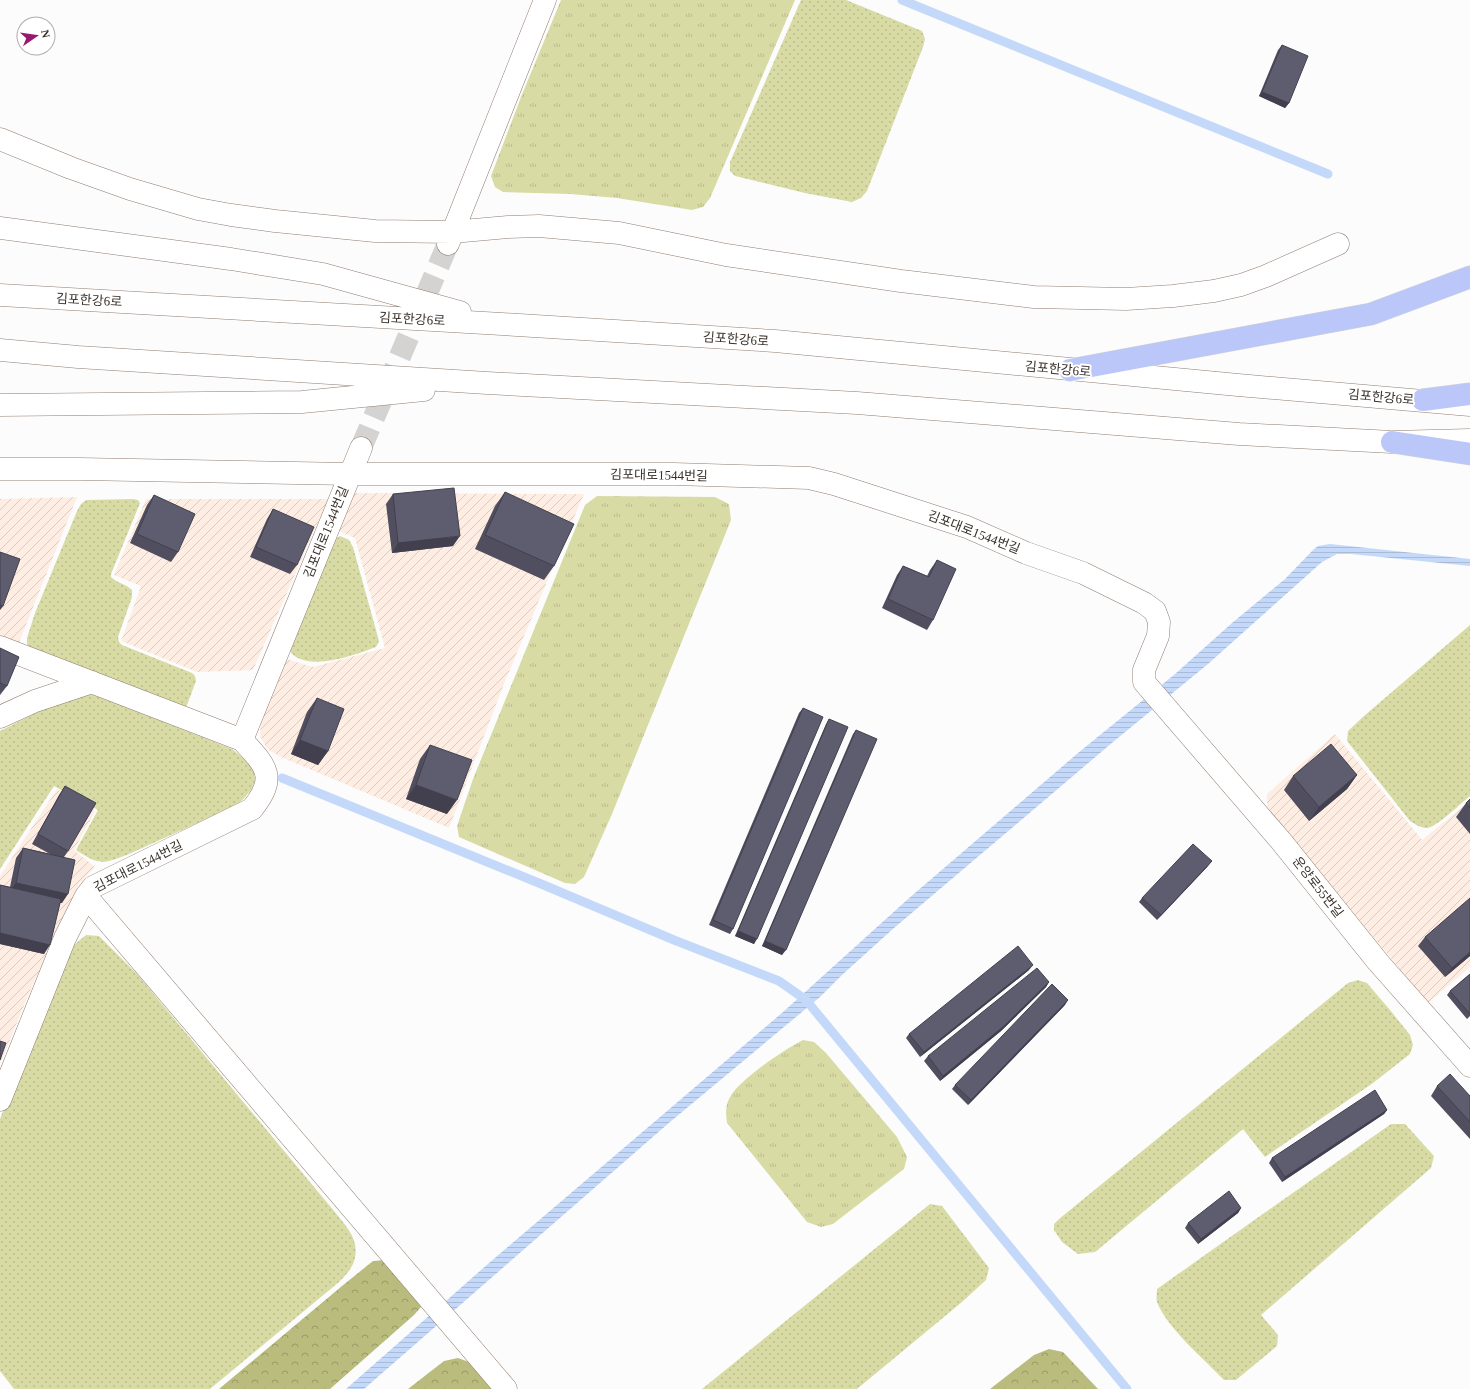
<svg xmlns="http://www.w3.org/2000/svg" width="1470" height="1389" font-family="'Times New Roman','Noto Sans KR',serif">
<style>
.industrial{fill:url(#industrial-furrows)}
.grass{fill:url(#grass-tufts)}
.forest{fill:url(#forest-crowns)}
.garden{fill:url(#garden-dots)}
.water{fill:url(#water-rules)}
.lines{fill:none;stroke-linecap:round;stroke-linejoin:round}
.stream{stroke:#c4d9f9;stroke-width:9}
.minor-tunnel{stroke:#d5d3d2;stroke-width:22;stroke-dasharray:22 11;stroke-linecap:butt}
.minor-casing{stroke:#917d70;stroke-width:23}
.highway-casing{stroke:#d7d6d5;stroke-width:23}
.minor{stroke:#fff;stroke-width:22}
.highway{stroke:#bbc7f9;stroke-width:22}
.wall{fill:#514f5f}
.shaded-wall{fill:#42404e}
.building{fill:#5e5c6f;stroke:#42404e}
.labels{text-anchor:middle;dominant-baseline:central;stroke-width:4;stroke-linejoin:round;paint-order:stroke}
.street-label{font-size:13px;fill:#39312b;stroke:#fff}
</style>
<defs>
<pattern id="industrial-furrows" width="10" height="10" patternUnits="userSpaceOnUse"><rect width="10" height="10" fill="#feede2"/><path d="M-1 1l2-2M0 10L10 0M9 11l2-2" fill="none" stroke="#daccc2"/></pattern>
<pattern id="grass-tufts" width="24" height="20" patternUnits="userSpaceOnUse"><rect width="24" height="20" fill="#d9dba5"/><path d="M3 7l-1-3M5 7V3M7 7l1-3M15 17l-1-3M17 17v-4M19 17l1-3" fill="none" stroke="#bbbc8e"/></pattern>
<pattern id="forest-crowns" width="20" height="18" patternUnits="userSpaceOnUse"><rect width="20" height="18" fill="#babc7e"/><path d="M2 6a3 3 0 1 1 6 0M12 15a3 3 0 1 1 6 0" fill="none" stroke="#989967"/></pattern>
<pattern id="garden-dots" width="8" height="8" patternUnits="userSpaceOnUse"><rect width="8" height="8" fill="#d9dba5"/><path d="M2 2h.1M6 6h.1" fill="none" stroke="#bbbc8e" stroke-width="1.8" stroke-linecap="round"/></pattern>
<pattern id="water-rules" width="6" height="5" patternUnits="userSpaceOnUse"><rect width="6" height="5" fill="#c4d9f9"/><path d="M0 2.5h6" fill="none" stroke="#a9bbd6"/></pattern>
</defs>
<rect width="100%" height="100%" fill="#fcfcfc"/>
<!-- industrial -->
<path class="industrial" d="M 355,493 L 584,494 L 505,681 L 449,828 L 281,757 L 267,749 L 260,736 L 261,721 L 286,659 L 313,667 L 385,648 L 355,538 L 339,531 Z
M 77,497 L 18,645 L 0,638 L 0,499 Z
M 146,499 L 328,499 L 253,670 L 197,672 L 121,641 L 141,586 L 114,575 Z
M 1335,734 L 1422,840 L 1470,801 L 1470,967 L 1428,1003 L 1267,808 L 1267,794 Z
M 57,789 L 95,811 L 74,850 L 95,867 L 79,884 L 30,991 L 0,1064 L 0,876 Z"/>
<!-- grass -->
<path class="grass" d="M 561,0 L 795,0 L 710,198 L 703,207 L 692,210 L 617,198 L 570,194 L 503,192 L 495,187 L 491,176 L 521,97 Z
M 597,496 L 715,497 L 729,504 L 731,520 L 612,814 L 584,877 L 575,884 L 565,883 L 459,837 L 457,826 L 473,779 L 585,505 Z
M 803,1040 L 814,1042 L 826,1053 L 897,1137 L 907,1157 L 904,1169 L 833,1224 L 821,1227 L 807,1222 L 727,1123 C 726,1115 725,1107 729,1099 C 737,1081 785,1049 803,1040 Z"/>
<!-- forest -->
<path class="forest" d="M 386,1260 L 419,1298 L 421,1307 L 414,1315 L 330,1389 L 219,1389 L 342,1286 L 373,1261 Z
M 1049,1349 L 1063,1352 L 1098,1389 L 990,1389 L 1034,1355 Z
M 458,1358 L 472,1363 L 495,1389 L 408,1389 L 444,1361 Z"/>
<!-- garden -->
<path class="garden" d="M 801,0 L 846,0 L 922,31 L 925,39 L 923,47 L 867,191 L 861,198 L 852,202 L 805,193 L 735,176 L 730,171 L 730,162 Z
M 133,499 L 138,500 L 140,503 L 111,574 L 111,577 C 117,583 126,584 132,590 L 132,597 L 118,637 L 119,642 L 122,645 L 192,673 L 195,676 L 196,681 L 187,705 L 183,708 L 28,647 L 27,643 L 27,638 L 35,613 L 77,511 L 81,504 L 86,500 Z
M 340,536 L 349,540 L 353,547 L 379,641 L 376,647 C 355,655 304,674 289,650 L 334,540 Z
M 1470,625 L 1470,796 C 1461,803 1437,827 1427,828 C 1420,828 1415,824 1410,821 L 1347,741 L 1348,731 L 1364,716 Z
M 85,695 L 96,695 L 232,749 C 259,769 264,781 237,805 L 129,854 C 103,864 100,866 76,850 L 98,810 L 54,786 L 0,869 L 0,731 L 42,710 Z
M 86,935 L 99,936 L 137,974 L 334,1211 C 347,1227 362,1242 353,1264 C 350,1271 344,1277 339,1282 L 210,1389 L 14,1389 L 0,1371 L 0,1119 L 39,1020 L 66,962 L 75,944 Z
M 1358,980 L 1367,983 L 1390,1010 L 1410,1035 L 1413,1045 L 1410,1054 L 1373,1083 L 1265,1157 L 1243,1129 L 1095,1252 L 1078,1254 L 1062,1242 L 1054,1230 L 1054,1224 L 1059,1219 L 1348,983 Z
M 1391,1124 L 1405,1124 L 1434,1156 L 1431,1168 L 1261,1315 L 1278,1335 L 1277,1346 L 1236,1380 L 1224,1380 C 1204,1359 1167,1328 1157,1302 C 1156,1298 1157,1293 1157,1289 L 1260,1216 Z
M 930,1204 L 942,1206 L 989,1268 L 986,1280 L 962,1302 L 857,1389 L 702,1389 Z"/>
<!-- water -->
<path class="water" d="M 1330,544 L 1470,559 L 1470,566 L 1351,554 L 1337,554 L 1322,562 L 1208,664 L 1113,742 L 894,928 L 842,975 L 820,997 L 670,1122 L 364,1389 L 346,1389 L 489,1263 L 783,1012 L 908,899 L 1078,753 L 1175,674 L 1232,623 L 1285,579 L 1314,549 L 1318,546 Z"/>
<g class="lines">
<!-- stream -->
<path class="stream" d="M 902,0 L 1328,174
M 282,778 L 546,886 L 674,940 L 779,981 L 806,1000 L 1127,1389"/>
<!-- minor-tunnel -->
<path class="minor-tunnel" d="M 361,448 L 447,246"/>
<defs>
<path id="minor" d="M 0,139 L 71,168 L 130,189 L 198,209 L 231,215 L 275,221 L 375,231 L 452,232 L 508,227 L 539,226 L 619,233 L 726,255 L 901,281 L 1034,297 L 1126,299 L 1173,296 L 1214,291 L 1241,285 L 1266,276 L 1338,244
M 0,228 L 231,259 L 323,274 L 460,312
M 448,244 L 545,0
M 0,295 L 502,324 L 775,341 L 1238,385 L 1470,405
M 0,350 L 78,357 L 487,383 L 857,403 L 1239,434 L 1392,442 L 1470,440
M 0,405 L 302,402 L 424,390
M 0,469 L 80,469 L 350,474 L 674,474 L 809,478 L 834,484 L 967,527 L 1026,553 L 1083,573 L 1144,603 L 1155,611 L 1159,622 L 1158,636 L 1144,670 L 1144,682 L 1281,841 L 1378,962 L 1470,1066
M 0,647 L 242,740 C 266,766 278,777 252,809 L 93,887 L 86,896 L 65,938 L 0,1100
M 0,717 L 35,701 L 92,682
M 242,740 L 361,448
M 86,896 L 506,1389"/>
<path id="highway" d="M 1070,370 L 1371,314 L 1470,277
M 1423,400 L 1470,394
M 1392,442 L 1470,454"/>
</defs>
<!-- minor casing -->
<use href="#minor" class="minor-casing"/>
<!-- highway casing -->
<use href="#highway" class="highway-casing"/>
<!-- minor -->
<use href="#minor" class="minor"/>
<!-- highway -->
<use href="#highway" class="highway"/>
</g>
<!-- wall -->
<path class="wall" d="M 1282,45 L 1289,103 L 1285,108 L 1259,96 L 1278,50 Z
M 505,492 L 554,566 L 544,580 L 475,549 L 495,506 Z
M 393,494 L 453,546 L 392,553 L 386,504 Z
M 154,495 L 178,552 L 171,562 L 130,543 L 147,505 Z
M 273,509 L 297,565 L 290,574 L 250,557 L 267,519 Z
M 937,560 L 933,620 L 927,630 L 882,608 L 897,575 L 903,566 L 927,576 L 930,570 Z
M 0,648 L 7,686 L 0,695 Z
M 317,698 L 328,751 L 318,765 L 291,754 L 307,712 Z
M 803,708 L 733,929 L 730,934 L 709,925 L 799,713 Z
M 829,719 L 754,944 L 735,936 L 826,724 Z
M 856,730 L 782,955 L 762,946 L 853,734 Z
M 430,745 L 447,814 L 406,799 L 420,759 Z
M 1357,775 L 1347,789 L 1309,821 L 1284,790 L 1293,776 Z
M 65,786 L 68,851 L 64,857 L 62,903 L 60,903 L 44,954 L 0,944 L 0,885 L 10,887 L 16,858 L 23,848 L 50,854 L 32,844 L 59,795 Z
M 1470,799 L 1470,834 L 1456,817 L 1466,803 Z
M 1208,866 L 1157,920 L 1139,902 L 1142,898 Z
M 1425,937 L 1470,956 L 1445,977 L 1418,946 Z
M 1029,970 L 920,1057 L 906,1038 L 909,1034 Z
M 1470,974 L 1470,1016 L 1467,1019 L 1447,995 L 1450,991 Z
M 1049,982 L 1046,987 L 1001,1031 L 940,1081 L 924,1061 L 928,1056 Z
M 1065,1005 L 968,1105 L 952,1089 L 955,1085 Z
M 1437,1086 L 1470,1096 L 1470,1139 L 1431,1096 Z
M 1387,1110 L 1384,1114 L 1282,1182 L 1269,1163 L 1272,1158 Z
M 1241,1208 L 1238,1213 L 1198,1244 L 1185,1228 L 1188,1223 Z"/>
<!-- shaded-wall -->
<path class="shaded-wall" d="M 1262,92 L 1289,103 L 1285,108 L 1259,96 Z
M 460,536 L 453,546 L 392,553 L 398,543 Z
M 0,605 L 3,606 L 0,610 Z
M 300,740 L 328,751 L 318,765 L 291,754 Z
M 1357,775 L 1347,789 L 1309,821 L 1319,807 Z
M 416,785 L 457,800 L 447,814 L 406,799 Z
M 1212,861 L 1208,866 L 1157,920 L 1161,915 Z
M 16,883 L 68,894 L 62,903 L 9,892 Z
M 738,931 L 757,939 L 754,944 L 735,936 Z
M 0,933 L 50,945 L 44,954 L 0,944 Z
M 765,941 L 786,950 L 782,955 L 762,946 Z
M 1470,952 L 1470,956 L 1445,977 L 1452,968 Z
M 1033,965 L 1029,970 L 920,1057 L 924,1052 Z
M 1049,982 L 1046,987 L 1001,1031 L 940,1081 L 943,1076 Z
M 1068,1000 L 1065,1005 L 968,1105 L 971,1100 Z
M 1387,1110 L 1384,1114 L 1282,1182 L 1285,1177 Z
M 1241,1208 L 1238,1213 L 1198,1244 L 1201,1239 Z"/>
<!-- building -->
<path class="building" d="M 1282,45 L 1308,56 L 1289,103 L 1262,92 Z
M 454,488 L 460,536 L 398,543 L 393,494 Z
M 505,492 L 574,524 L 554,566 L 485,535 Z
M 154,495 L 195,514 L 178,552 L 137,534 Z
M 273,509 L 314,527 L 297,565 L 256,547 Z
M 0,552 L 20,559 L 3,606 L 0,605 Z
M 937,560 L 956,569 L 933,620 L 888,599 L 903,566 L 929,577 Z
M 0,648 L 19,657 L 7,686 L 0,683 Z
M 317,698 L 344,709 L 328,751 L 300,740 Z
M 803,708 L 823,717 L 733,929 L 713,920 Z
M 829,719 L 848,727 L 757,939 L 738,931 Z
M 856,730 L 877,739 L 786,950 L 765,941 Z
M 1331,744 L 1357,775 L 1319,807 L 1293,776 Z
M 430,745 L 472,760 L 457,800 L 416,785 Z
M 65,786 L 96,803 L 68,851 L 38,834 Z
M 1470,799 L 1470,808 L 1466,803 Z
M 1193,844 L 1212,861 L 1161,915 L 1142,898 Z
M 23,848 L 75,860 L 68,894 L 16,883 Z
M 0,885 L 61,899 L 50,945 L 0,933 Z
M 1470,898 L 1470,952 L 1452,968 L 1425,937 Z
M 1018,946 L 1033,965 L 924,1052 L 909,1034 Z
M 1037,968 L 1049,982 L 1004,1026 L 943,1076 L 928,1056 Z
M 1470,974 L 1470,1014 L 1450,991 Z
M 1052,984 L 1068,1000 L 971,1100 L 955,1085 Z
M 0,1041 L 6,1043 L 0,1060 Z
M 1450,1074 L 1470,1096 L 1470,1122 L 1437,1086 Z
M 1375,1090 L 1387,1110 L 1285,1177 L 1272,1158 Z
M 1229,1191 L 1241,1208 L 1201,1239 L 1188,1223 Z"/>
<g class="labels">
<!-- street labels -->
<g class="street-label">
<text transform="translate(89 300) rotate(3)">김포한강6로</text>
<text transform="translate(412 319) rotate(3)">김포한강6로</text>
<text transform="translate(736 339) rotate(4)">김포한강6로</text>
<text transform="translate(1058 369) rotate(5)">김포한강6로</text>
<text transform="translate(1381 397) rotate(5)">김포한강6로</text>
<text transform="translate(659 475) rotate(1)">김포대로1544번길</text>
<text transform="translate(326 532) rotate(-68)">김포대로1544번길</text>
<text transform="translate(974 532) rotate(21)">김포대로1544번길</text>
<text transform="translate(138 866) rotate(-27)">김포대로1544번길</text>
<text transform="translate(1318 887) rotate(52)">운양로55번길</text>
</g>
</g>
<!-- north arrow -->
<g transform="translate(36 36) rotate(77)"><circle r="19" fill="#ffffff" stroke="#b0adaa"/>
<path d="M0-3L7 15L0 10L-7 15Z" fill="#971a72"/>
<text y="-6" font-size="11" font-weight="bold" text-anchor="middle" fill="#39312b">N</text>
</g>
</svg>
